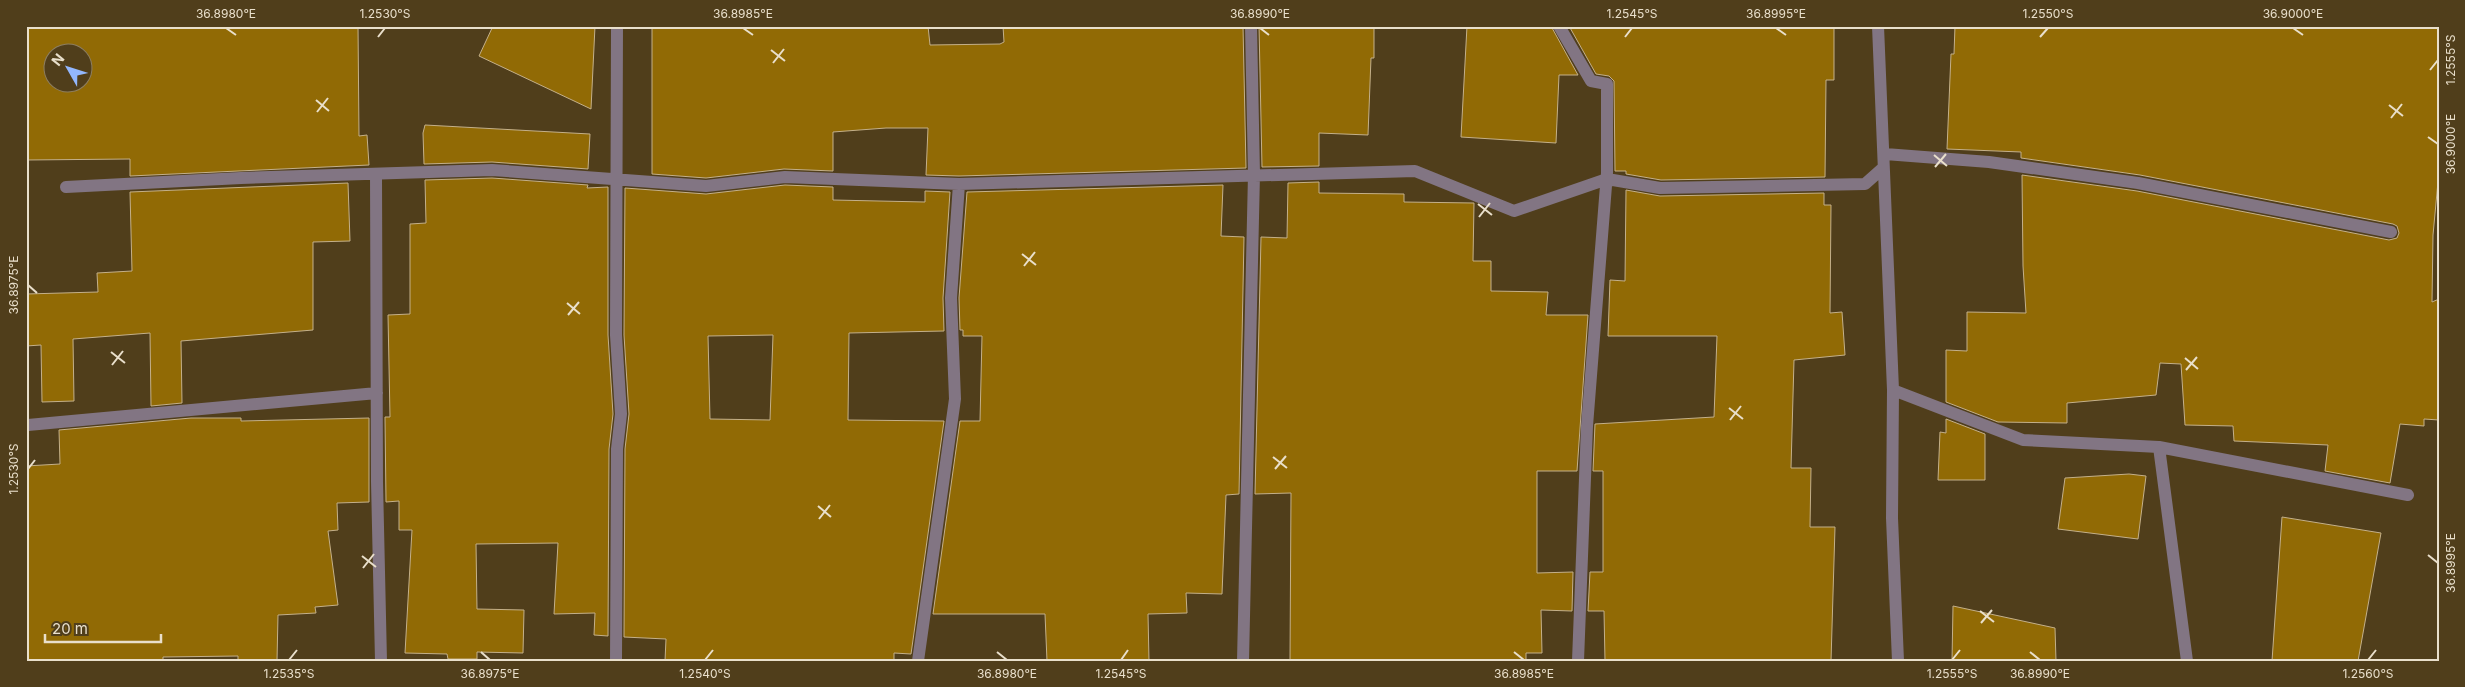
<svg xmlns="http://www.w3.org/2000/svg" width="2465" height="687" font-family="Inter,sans-serif">
<style>
.building{fill:#916a05;stroke:#c4b08a;fill-rule:evenodd}
.lines{fill:none;stroke-linecap:round;stroke-linejoin:round}
.minor{stroke:#827583;stroke-width:12}
.ticks{fill:none;stroke:#e9dfcb;stroke-width:2}
.neatline{fill:none;stroke:#e9dfcb;stroke-width:2}
.ticks-label{font-size:12px;text-anchor:middle;fill:#e9dfcb}
</style>
<rect width="100%" height="100%" fill="#503e1b"/>
<!-- building -->
<path class="building" d="M 26,26 L 358,26 L 359,136 L 367,135 L 369,165 L 130,176 L 130,159 L 26,160 ZM 52,52 L 82,52 L 82,82 L 52,82 Z
M 493,26 L 595,26 L 591,109 L 479,56 Z
M 652,26 L 928,26 L 930,45 L 1000,44 L 1004,42 L 1003,26 L 1243,26 L 1246,168 L 959,176 L 926,175 L 928,128 L 886,128 L 833,132 L 833,171 L 784,169 L 706,178 L 652,174 Z
M 1259,26 L 1374,26 L 1374,58 L 1371,58 L 1368,135 L 1319,133 L 1319,166 L 1262,167 Z
M 1467,26 L 1551,26 L 1578,75 L 1559,75 L 1556,143 L 1461,137 Z
M 1569,26 L 1834,26 L 1834,80 L 1826,80 L 1825,177 L 1661,180 L 1626,174 L 1626,171 L 1615,171 L 1614,81 L 1609,76 L 1596,74 Z
M 1955,26 L 2439,26 L 2439,171 L 2433,235 L 2432,302 L 2439,299 L 2439,420 L 2424,419 L 2424,426 L 2400,424 L 2390,483 L 2325,471 L 2328,445 L 2234,441 L 2233,426 L 2185,425 L 2181,364 L 2160,363 L 2156,395 L 2067,403 L 2067,423 L 1998,422 L 1946,402 L 1946,350 L 1967,351 L 1967,312 L 2026,313 L 2023,266 L 2022,175 L 2137,191 L 2389,240 L 2397,238 L 2399,233 L 2397,226 L 2393,224 L 2140,175 L 2021,158 L 2021,152 L 1947,149 L 1951,54 L 1954,54 Z
M 425,125 L 590,134 L 588,169 L 492,162 L 424,164 L 423,133 Z
M 492,178 L 588,185 L 587,188 L 608,187 L 608,335 L 613,414 L 609,449 L 608,636 L 594,635 L 595,613 L 554,614 L 558,543 L 476,544 L 477,609 L 524,610 L 523,653 L 477,652 L 477,659 L 448,659 L 447,654 L 405,653 L 412,530 L 399,530 L 399,501 L 386,502 L 385,417 L 390,417 L 388,315 L 410,314 L 410,224 L 426,223 L 425,180 Z
M 1319,182 L 1319,193 L 1404,194 L 1404,202 L 1474,203 L 1473,261 L 1491,261 L 1491,291 L 1548,292 L 1546,315 L 1588,315 L 1577,471 L 1537,471 L 1537,573 L 1573,572 L 1572,611 L 1541,610 L 1542,653 L 1526,653 L 1526,661 L 1290,661 L 1291,493 L 1255,494 L 1261,237 L 1287,238 L 1288,183 Z
M 348,183 L 350,241 L 313,242 L 313,330 L 181,341 L 182,403 L 151,406 L 150,333 L 73,339 L 74,401 L 42,402 L 41,345 L 26,346 L 26,294 L 98,292 L 97,273 L 132,271 L 130,192 Z
M 785,185 L 833,187 L 833,200 L 925,202 L 925,191 L 950,192 L 943,298 L 944,331 L 849,333 L 848,420 L 944,421 L 911,654 L 894,653 L 894,660 L 868,661 L 665,661 L 666,639 L 624,637 L 625,449 L 629,414 L 624,335 L 625,188 L 706,194 ZM 773,335 L 770,420 L 710,419 L 708,336 Z
M 1223,185 L 1221,236 L 1244,237 L 1239,494 L 1226,495 L 1222,594 L 1186,593 L 1187,613 L 1148,614 L 1149,661 L 1047,661 L 1045,614 L 933,614 L 960,421 L 980,421 L 982,336 L 963,336 L 963,330 L 960,330 L 959,298 L 967,192 Z
M 1626,190 L 1660,196 L 1824,193 L 1824,205 L 1831,205 L 1830,313 L 1842,312 L 1845,355 L 1794,360 L 1791,468 L 1811,468 L 1810,527 L 1835,527 L 1831,661 L 1605,661 L 1604,611 L 1588,611 L 1590,572 L 1603,572 L 1603,471 L 1593,471 L 1595,424 L 1714,417 L 1717,336 L 1608,336 L 1610,280 L 1625,281 Z
M 191,418 L 241,418 L 241,421 L 369,418 L 369,502 L 337,503 L 338,530 L 328,531 L 338,605 L 315,607 L 316,613 L 278,615 L 277,661 L 238,661 L 238,656 L 163,657 L 163,660 L 123,661 L 26,661 L 26,466 L 60,464 L 59,430 Z
M 1946,419 L 1985,434 L 1985,480 L 1938,480 L 1940,432 L 1946,433 Z
M 2129,474 L 2146,476 L 2138,539 L 2058,529 L 2065,478 Z
M 2282,517 L 2381,533 L 2358,661 L 2272,661 Z
M 1953,606 L 2055,628 L 2056,661 L 1952,661 Z"/>
<g class="lines">
<!-- minor -->
<path class="minor" d="M 1559,26 L 1591,81 L 1607,84 L 1607,173 L 1587,426 L 1578,661
M 1878,26 L 1893,390 L 1892,518 L 1898,661
M 1885,154 L 1989,162 L 2138,183 L 2391,232
M 376,174 L 377,482 L 381,661
M 66,187 L 241,178 L 492,170 L 706,186 L 785,177 L 959,184 L 1415,171 L 1514,211 L 1607,179 L 1660,188 L 1865,184 L 1883,168
M 1893,390 L 2023,440 L 2159,447 L 2408,495
M 28,425 L 377,393
M 2159,447 L 2187,661
M 616,661 L 617,449 L 621,414 L 616,335 L 617,26
M 918,661 L 955,399 L 951,298 L 959,184
M 1243,661 L 1254,174 L 1251,26"/>
</g>
<!-- ticks -->
<path class="ticks" d="M 226,28 L 236,35M 743,28 L 753,35M 1260,28 L 1269,35M 1776,28 L 1786,35M 2293,28 L 2303,35M 378,37 L 385,28M 1625,37 L 1632,28M 2040,37 L 2048,28M 771,50 L 785,61M 773,63 L 784,49M 2430,70 L 2438,60M 316,100 L 329,111M 2389,105 L 2403,116M 317,112 L 328,98M 2391,118 L 2402,104M 2428,137 L 2438,144M 1934,155 L 1947,166M 1935,167 L 1946,154M 1478,204 L 1492,215M 1479,217 L 1490,203M 1022,254 L 1036,265M 1024,266 L 1035,252M 28,285 L 37,293M 567,303 L 580,314M 568,315 L 579,302M 111,352 L 125,363M 2185,358 L 2198,369M 112,365 L 123,351M 2186,370 L 2197,357M 1729,408 L 1743,419M 1730,420 L 1741,406M 1273,457 L 1287,468M 28,469 L 35,460M 1275,469 L 1286,456M 818,506 L 831,517M 819,519 L 830,505M 2428,555 L 2438,563M 362,556 L 376,567M 363,568 L 374,554M 1980,611 L 1994,622M 1981,623 L 1992,610M 481,652 L 490,660M 997,652 L 1007,660M 1514,652 L 1524,660M 2030,652 L 2040,660M 289,660 L 297,650M 705,660 L 713,650M 1121,660 L 1128,650M 1952,660 L 1960,650M 2368,660 L 2376,650"/>
<!-- border -->
<rect width="2465" height="687" fill="none" stroke="#503e1b" stroke-width="55"/>
<!-- north arrow -->
<g transform="translate(68 68) rotate(309)"><circle r="24" fill="#503e1b" stroke="#8d7e61"/>
<path d="M0-4L9 19L0 12L-9 19Z" fill="#93b7fd"/>
<text y="-8" font-size="14" font-weight="bold" text-anchor="middle" fill="#e9dfcb">N</text>
</g>
<!-- scale -->
<path d="M45 634v8h116v-8" fill="none" stroke="#e9dfcb" stroke-width="2.5"/>
<text x="52" y="634" font-size="15" fill="#e9dfcb" stroke="#503e1b" stroke-width="4" paint-order="stroke">20 m</text>
<rect x="28" y="28" width="2410" height="632" class="neatline"/>
<g class="ticks-label">
<text x="226" y="18">36.8980°E</text>
<text x="385" y="18">1.2530°S</text>
<text x="743" y="18">36.8985°E</text>
<text x="1260" y="18">36.8990°E</text>
<text x="1632" y="18">1.2545°S</text>
<text x="1776" y="18">36.8995°E</text>
<text x="2048" y="18">1.2550°S</text>
<text x="2293" y="18">36.9000°E</text>
<text transform="translate(2451 60) rotate(-90)" y="4">1.2555°S</text>
<text transform="translate(2451 144) rotate(-90)" y="4">36.9000°E</text>
<text transform="translate(14 285) rotate(-90)" y="4">36.8975°E</text>
<text transform="translate(14 469) rotate(-90)" y="4">1.2530°S</text>
<text transform="translate(2451 563) rotate(-90)" y="4">36.8995°E</text>
<text x="289" y="678">1.2535°S</text>
<text x="490" y="678">36.8975°E</text>
<text x="705" y="678">1.2540°S</text>
<text x="1007" y="678">36.8980°E</text>
<text x="1121" y="678">1.2545°S</text>
<text x="1524" y="678">36.8985°E</text>
<text x="1952" y="678">1.2555°S</text>
<text x="2040" y="678">36.8990°E</text>
<text x="2368" y="678">1.2560°S</text>
</g>
</svg>
